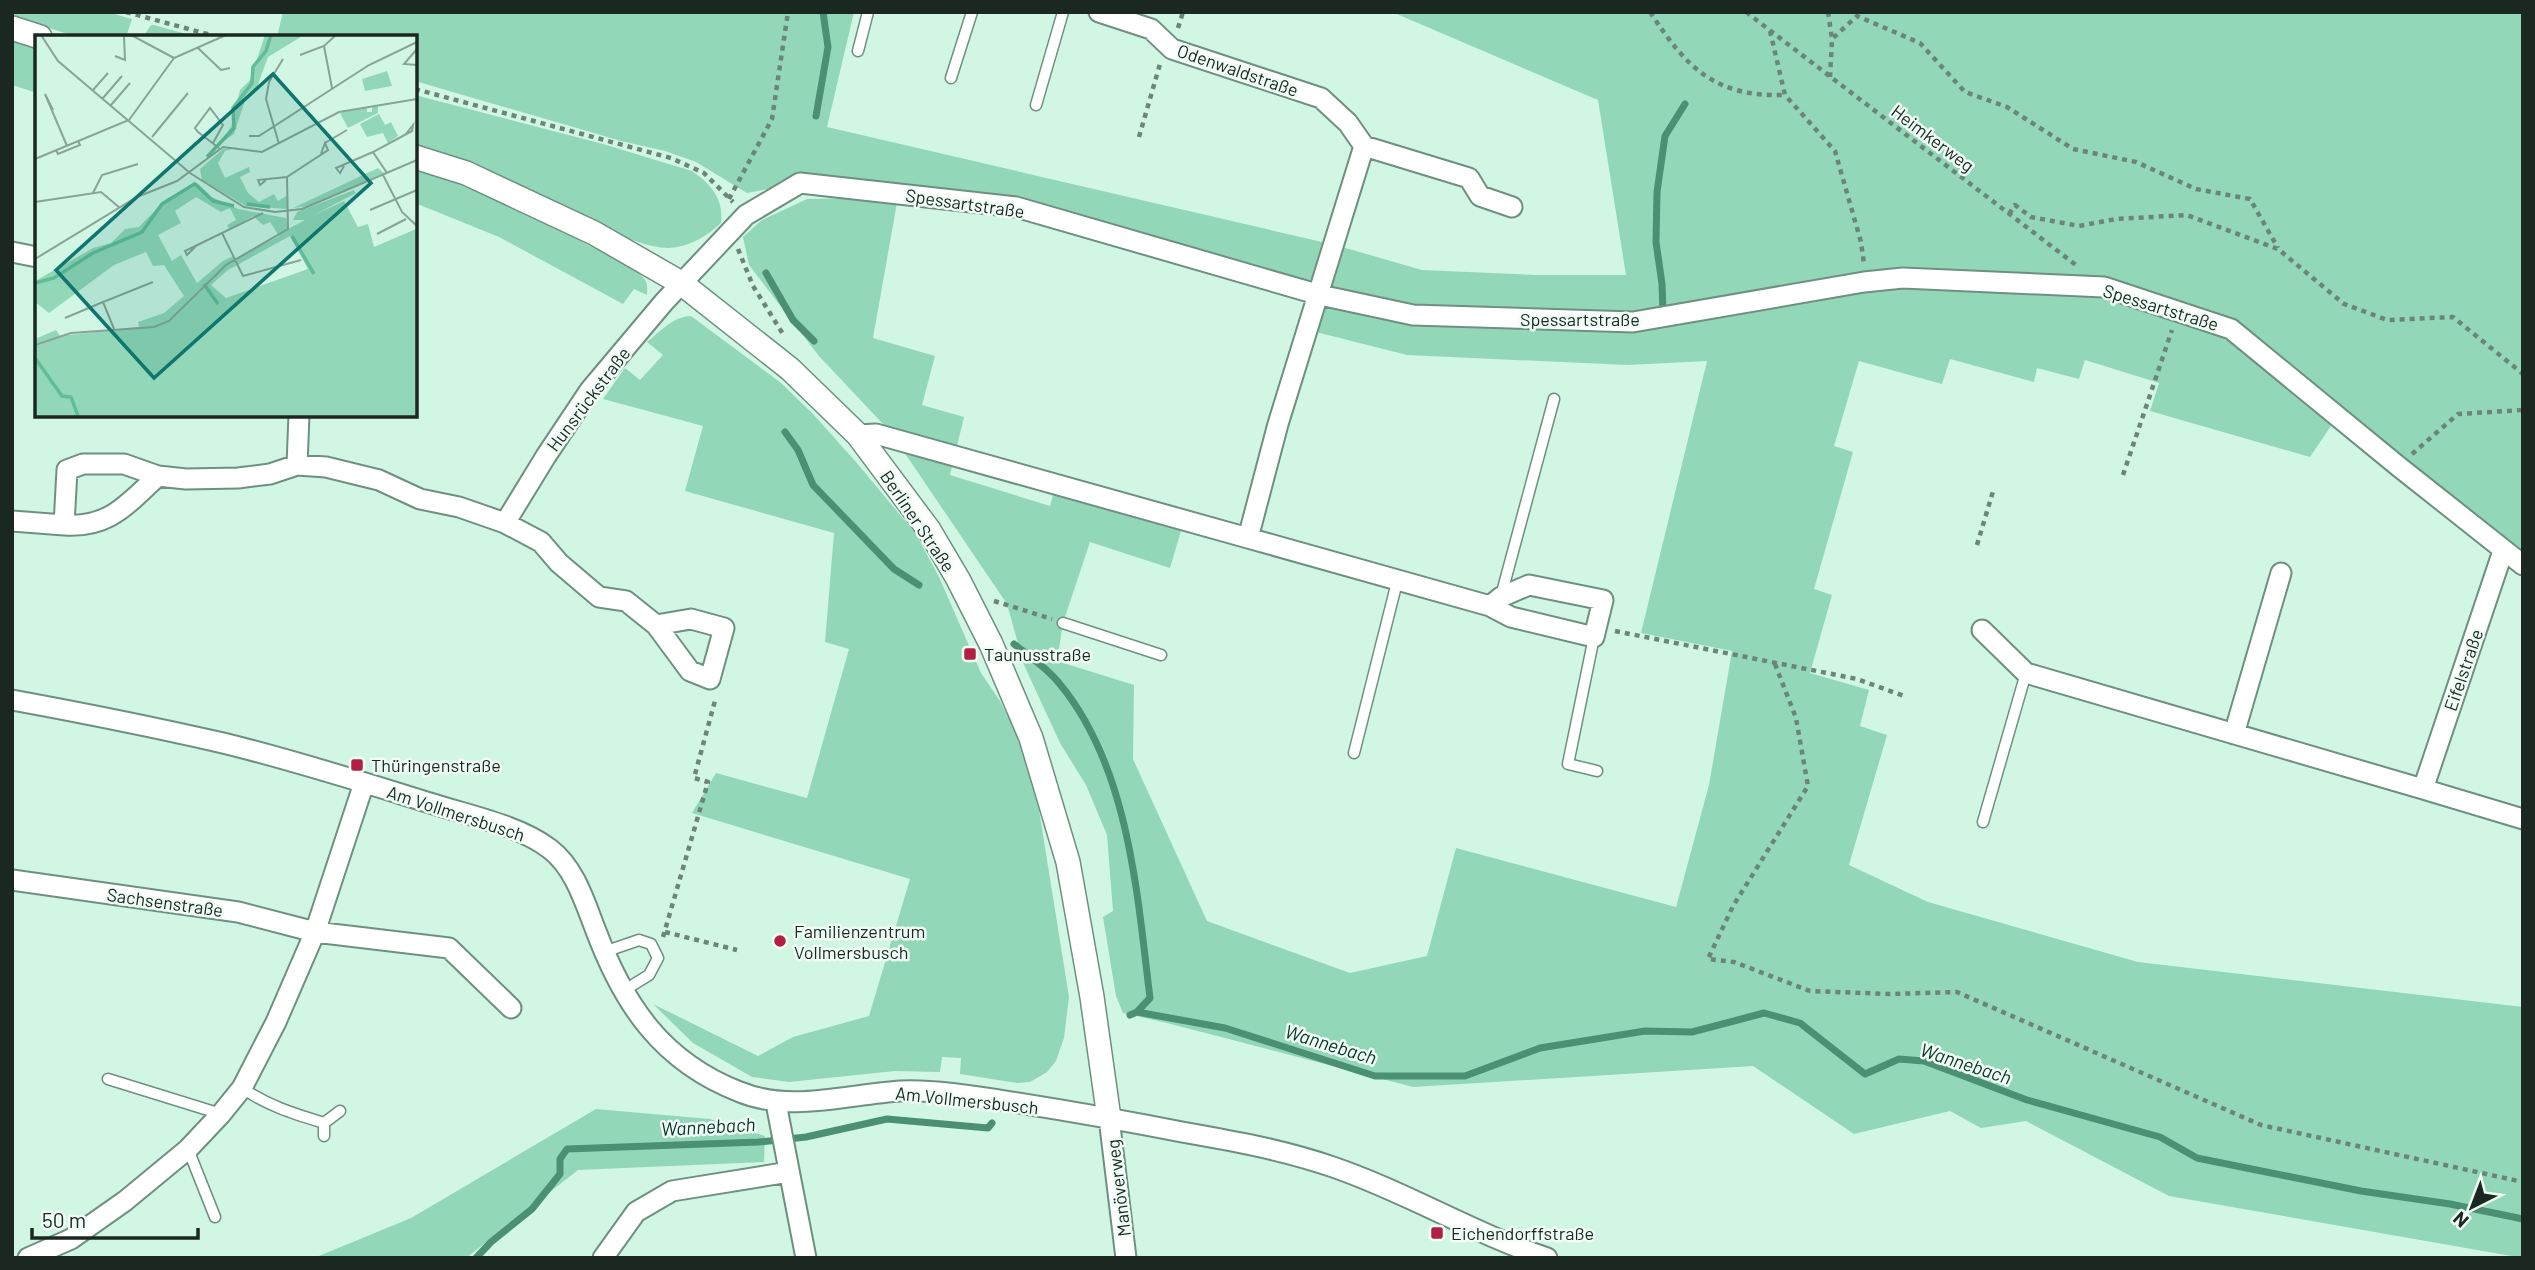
<svg xmlns="http://www.w3.org/2000/svg" width="2535" height="1270" font-family="Barlow,sans-serif">
<style>
.green{fill:#92d8b8}
.lines{fill:none;stroke-linecap:round;stroke-linejoin:round}
.stream{stroke:#4c9074;stroke-width:7}
.service-casing{stroke:#6e9080;stroke-width:13}
.minor-casing{stroke:#6e9080;stroke-width:23}
.tertiary-casing{stroke:#6e9080;stroke-width:26}
.path{stroke:#6c8579;stroke-width:4.5;stroke-dasharray:5 5;stroke-linecap:butt}
.service{stroke:#fff;stroke-width:10}
.minor{stroke:#fff;stroke-width:19}
.tertiary{stroke:#fff;stroke-width:23}
.poi-dot{fill:#b21f42;stroke:#effdf6;stroke-width:2.5}
.labels{text-anchor:middle;dominant-baseline:central;stroke-width:5;stroke-linejoin:round;paint-order:stroke}
.street-label{font-size:18px;fill:#1a2821;stroke:#effdf6}
.poi-label{font-size:18px;fill:#1a2821;stroke:#effdf6;text-anchor:start}
.water-label{font-size:19px;font-style:italic;fill:#0a3425;stroke:#effdf6}
.inset-river{fill:none;stroke:#61bd97;stroke-width:3.5}
.inset-road{fill:none;stroke:#88a496;stroke-width:2}
.view{fill:#0f766e;fill-opacity:0.15;stroke:#0f766e;stroke-width:3.5}
.inset-edge{fill:none;stroke:#1a2821;stroke-width:3.5}
</style>
<rect width="100%" height="100%" fill="#d1f6e4"/>
<!-- green -->
<path class="green" d="M 12,12 L 107,12 L 132,19 L 126,37 L 77,37 L 12,16 Z
M 283,12 L 854,12 L 827,127 L 1335,245 L 1422,270 L 1535,275 L 1626,275 L 1598,100 L 1392,12 L 2523,12 L 2523,565 L 2337,417 L 2310,457 L 2150,411 L 2159,383 L 2085,360 L 2079,379 L 2037,368 L 2034,382 L 1950,359 L 1942,384 L 1859,361 L 1834,446 L 1853,452 L 1814,589 L 1832,595 L 1810,673 L 1869,690 L 1860,726 L 1887,735 L 1849,865 L 1928,902 L 2138,962 L 2523,1007 L 2523,1258 L 2169,1196 L 2026,1121 L 1981,1128 L 1950,1111 L 1854,1134 L 1753,1066 L 1413,1087 L 1167,1023 L 1123,1013 L 1116,996 L 1103,917 L 1113,911 L 1107,835 L 1086,785 L 1060,743 L 1024,665 L 1007,604 L 902,449 L 898,436 L 882,423 L 819,356 L 749,265 L 743,237 L 762,220 L 807,199 L 898,197 L 873,338 L 935,356 L 922,405 L 964,417 L 950,475 L 1050,506 L 1055,488 L 1183,524 L 1170,568 L 1090,542 L 1063,623 L 1057,661 L 1134,685 L 1133,759 L 1207,921 L 1350,973 L 1427,956 L 1456,848 L 1676,907 L 1709,785 L 1732,651 L 1641,633 L 1707,361 L 1628,365 L 1407,355 L 1308,330 L 1319,295 L 1016,207 L 800,183 L 747,193 L 696,162 L 665,151 L 621,141 L 415,81 L 415,37 L 277,37 Z
M 151,25 L 154,25 L 197,37 L 143,37 Z
M 12,41 L 37,49 L 37,93 L 12,85 Z
M 415,95 L 603,144 L 692,171 C 711,184 724,199 721,223 C 706,237 689,247 668,248 C 631,248 557,202 520,185 C 486,169 450,156 415,144 Z
M 415,168 C 477,189 537,218 596,249 C 611,257 635,265 645,280 C 648,284 647,289 647,295 L 634,289 L 623,304 L 499,237 L 415,203 Z
M 691,316 L 781,383 L 813,414 L 856,462 L 916,534 L 939,577 L 981,673 L 1000,701 L 1023,746 L 1035,785 L 1069,997 L 1064,1038 L 1056,1061 L 1047,1072 L 1030,1082 L 1017,1083 L 960,1074 L 961,1058 L 942,1057 L 940,1072 L 895,1071 L 789,1082 L 752,1077 L 693,1043 L 653,1004 L 758,1056 L 793,1037 L 869,1016 L 910,879 L 692,813 L 716,773 L 807,798 L 849,649 L 825,642 L 834,533 L 685,491 L 703,426 L 603,399 L 625,368 L 640,380 L 663,355 L 647,342 C 661,331 672,317 691,316 Z
M 596,1109 L 710,1119 L 765,1136 L 764,1162 L 578,1170 L 466,1258 L 314,1258 L 411,1218 Z"/>
<g class="lines">
<!-- stream -->
<path class="stream" d="M 816,116 L 828,47 L 823,12
M 766,273 L 793,320 L 814,341
M 1663,313 L 1662,284 L 1656,242 L 1657,192 L 1665,136 L 1685,104
M 785,432 L 798,450 L 813,485 L 894,569 L 919,585
M 1014,644 C 1029,656 1047,668 1059,683 C 1129,767 1137,893 1150,998 L 1137,1012
M 1130,1015 L 1137,1012 L 1225,1028 L 1375,1076 L 1465,1076 L 1540,1048 L 1645,1031 L 1692,1032 L 1764,1013 L 1800,1023 L 1865,1074 L 1899,1059 L 1924,1061 L 2027,1100 L 2160,1137 L 2197,1158 L 2361,1191 L 2450,1204 L 2523,1219
M 476,1258 L 491,1242 L 532,1209 L 560,1174 L 560,1159 L 567,1149 L 759,1142 L 806,1137 L 887,1119 L 988,1128 L 992,1123"/>
<defs>
<path id="service" d="M 858,51 L 868,12
M 951,78 L 972,12
M 1036,105 L 1063,12
M 1501,596 L 1554,399
M 1063,623 L 1161,655
M 1594,637 L 1568,764 L 1597,771
M 1354,753 L 1397,582
M 1983,822 L 2026,673
M 604,952 L 639,940 L 651,944 L 658,958 L 649,975 L 623,991
M 108,1079 L 221,1114
M 242,1088 C 268,1106 295,1114 324,1123
M 324,1136 L 324,1123 L 340,1111
M 188,1149 L 215,1217"/>
<path id="minor" d="M 1364,146 L 1469,178 L 1480,196 L 1512,207
M 12,252 L 37,257
M 858,435 L 876,434 L 1248,538 L 1278,424 L 1364,146 L 1348,123 L 1321,98 L 1172,49 L 1151,29 L 1099,12
M 297,465 L 299,415
M 158,476 C 127,504 110,528 64,525 L 67,470 L 83,464 L 124,464 L 158,476 L 186,479 L 238,478 L 270,474 L 297,465 L 326,467 L 379,480 L 420,499 L 459,507 L 505,523 L 546,456 L 590,390 L 664,302 L 746,215 L 800,183 L 1016,207 L 1320,295 L 1413,315 L 1633,322 L 1864,282 L 1903,278 L 2104,287 L 2231,329 L 2398,466 L 2523,565
M 12,521 L 64,525
M 505,523 L 541,542 L 559,563 L 599,597 L 626,601 L 656,625 L 690,671 L 710,679 L 724,628 L 691,619 L 656,625
M 1248,538 L 1490,606 L 1511,617 L 1594,637 L 1603,600 L 1529,585 L 1501,597 L 1490,606
M 1982,630 L 2026,673 L 2423,789 L 2503,551
M 12,700 C 83,713 153,727 223,743 C 293,760 362,782 430,803 C 467,815 519,825 550,849 C 575,868 585,903 596,931 C 624,1005 662,1062 740,1092 C 791,1113 848,1094 901,1091 C 931,1089 982,1097 1012,1102 C 1069,1111 1126,1121 1182,1132 C 1233,1141 1284,1150 1333,1167 C 1406,1192 1473,1233 1547,1258
M 2234,734 L 2281,573
M 2423,789 L 2523,819
M 12,880 L 238,912 L 315,932 L 449,948 L 511,1008
M 776,1103 L 806,1258
M 1109,1118 L 1126,1258
M 28,1258 L 71,1239 L 125,1201 L 188,1149 L 221,1114 L 242,1088 L 276,1022 L 315,932 L 364,783
M 603,1258 L 636,1212 L 672,1191 L 789,1172"/>
<path id="tertiary" d="M 12,28 L 40,37
M 415,157 L 466,173 L 594,233 L 681,283 L 790,369 L 858,435 L 929,530 L 958,579 L 991,644 L 1031,738 L 1068,862 L 1092,997 L 1109,1118"/>
</defs>
<!-- service casing -->
<use href="#service" class="service-casing"/>
<!-- minor casing -->
<use href="#minor" class="minor-casing"/>
<!-- tertiary casing -->
<use href="#tertiary" class="tertiary-casing"/>
<!-- path -->
<path class="path" d="M 126,12 L 218,37
M 1650,12 C 1687,68 1714,97 1785,95
M 1746,12 L 2076,265
M 1828,12 L 1832,39
M 1178,28 L 1183,12
M 1770,31 L 1785,95 L 1835,151 L 1861,242 L 1864,264
M 1830,77 L 1832,39 L 1857,16 L 1920,43 L 1965,92 L 2007,107 L 2073,149 L 2136,162 L 2196,189 L 2250,199 L 2278,248
M 415,89 L 671,158 L 704,173 L 733,202
M 1139,137 L 1160,64
M 729,199 L 772,119 L 788,12
M 2009,214 L 2015,205 L 2031,217 L 2079,226 L 2116,219 L 2187,215 L 2278,249 L 2344,304 L 2387,320 L 2453,317 L 2523,374
M 738,249 L 753,286 L 783,334
M 2412,454 L 2458,414 L 2523,410
M 2123,475 L 2172,330
M 1977,545 L 1994,488
M 994,601 L 1052,619
M 1615,631 L 1857,679 L 1904,696
M 1775,664 L 1796,718 L 1808,786 L 1733,906 L 1708,959 L 1734,962 L 1810,991 L 1890,994 L 1957,992 L 2261,1125 L 2523,1182
M 665,932 L 737,950
M 663,937 L 708,782 L 694,778 L 716,697"/>
<!-- service -->
<use href="#service" class="service"/>
<!-- minor -->
<use href="#minor" class="minor"/>
<!-- tertiary -->
<use href="#tertiary" class="tertiary"/>
</g>
<!-- markers -->
<g class="poi-dot">
<rect x="963" y="647" width="14" height="14" rx="3.5"/>
<rect x="350" y="758" width="14" height="14" rx="3.5"/>
<circle cx="780" cy="941" r="7"/>
<rect x="1430" y="1226" width="14" height="14" rx="3.5"/>
</g>
<g class="labels">
<!-- street labels -->
<g class="street-label">
<text transform="translate(1238 70) rotate(19)">Odenwaldstraße</text>
<text transform="translate(1933 138) rotate(37)">Heimkerweg</text>
<text transform="translate(965 203) rotate(8)">Spessartstraße</text>
<text transform="translate(2161 307) rotate(17)">Spessartstraße</text>
<text x="1580" y="319">Spessartstraße</text>
<text transform="translate(588 399) rotate(-53)">Hunsrückstraße</text>
<text transform="translate(918 521) rotate(56)">Berliner Straße</text>
<text transform="translate(2463 670) rotate(-71)">Eifelstraße</text>
<text transform="translate(456 813) rotate(18)">Am Vollmersbusch</text>
<text transform="translate(165 902) rotate(8)">Sachsenstraße</text>
<text transform="translate(967 1100) rotate(6)">Am Vollmersbusch</text>
<text transform="translate(1118 1188) rotate(-97)">Manöverweg</text>
</g>
<!-- poi labels -->
<g class="poi-label">
<text x="984" y="654">Taunusstraße</text>
<text x="371" y="765">Thüringenstraße</text>
<text x="794" y="931">Familienzentrum<tspan x="794" dy="21">Vollmersbusch</tspan></text>
<text x="1451" y="1233">Eichendorffstraße</text>
</g>
<!-- water labels -->
<g class="water-label">
<text transform="translate(1331 1044) rotate(17)">Wannebach</text>
<text transform="translate(1966 1063) rotate(18)">Wannebach</text>
<text transform="translate(708 1126) rotate(-3)">Wannebach</text>
</g>
</g>
<!-- overview -->
<g transform="translate(35 35)">
<rect width="382" height="382" fill="#d1f6e4"/>
<path d="M 230,0 L 269,0 L 233,22 L 222,52 L 212,60 L 199,99 L 183,110 L 196,92 L 205,55 L 215,45 ZM 352,36 L 357,51 L 330,56 L 327,44 ZM 343,71 L 343,78 L 313,93 L 305,78 L 332,72 L 332,77 L 337,77 L 337,72 ZM 344,79 L 350,90 L 356,87 L 363,101 L 353,108 L 348,98 L 332,102 L 325,89 ZM 203,112 L 190,116 L 183,128 L 190,143 L 214,132 L 215,137 L 205,142 L 213,158 L 224,167 L 239,159 L 243,166 L 253,160 L 252,174 L 211,171 L 167,145 L 165,134 L 188,114 ZM 343,133 L 349,138 L 272,171 L 258,173 ZM 162,148 L 177,162 L 203,174 L 251,183 L 253,194 L 270,185 L 258,185 L 262,177 L 319,155 L 321,158 L 277,181 L 309,166 L 323,192 L 333,189 L 339,212 L 381,194 L 381,381 L 0,381 L 0,304 L 21,295 L 25,301 L 104,292 L 103,287 L 129,278 L 149,261 L 129,230 L 118,231 L 111,217 L 79,230 L 14,278 L 0,267 L 2,245 L 58,213 L 76,208 L 90,194 L 104,192 L 131,164 ZM 161,162 L 186,177 L 195,173 L 201,185 L 192,190 L 194,194 L 218,181 L 228,190 L 235,187 L 244,201 L 201,224 L 198,221 L 188,226 L 162,248 L 146,220 L 137,226 L 123,200 L 146,188 L 140,176 ZM 255,201 L 273,234 L 191,263 L 176,250 L 193,235 Z" fill="#92d8b8" fill-rule="evenodd"/>
<path class="inset-river" d="M 172,122 L 199,93 L 198,73 L 217,48 L 218,32 L 231,16 L 236,0M 160,149 L 178,166 L 199,171M 212,169 L 235,172M 257,201 L 279,239M 0,248 L 19,243 L 58,218 L 107,197 L 127,169 L 161,148M 169,249 L 183,269M 0,323 L 27,361 L 36,362 L 43,381"/>
<path class="inset-road" d="M 6,0 L 23,26 L 155,138 L 209,172 L 240,177 L 267,174 L 382,125M 85,0 L 98,1 L 139,23M 289,11 L 297,53M 163,13 L 186,35 L 195,33M 382,14 L 369,29 L 382,30M 265,20 L 289,11 L 301,0M 80,21 L 90,25 L 89,1M 58,55 L 73,38M 68,63 L 87,41M 76,70 L 95,48M 18,75 L 10,59 L 32,111M 214,101 L 224,101 L 334,30 L 382,7M 117,102 L 153,58M 178,108 L 188,90 L 175,73 L 160,93 L 163,97 L 184,113M 290,108 L 312,95M 244,109 L 231,64 L 234,47 L 248,24M 21,115 L 23,119 L 45,110 L 43,106M 0,124 L 94,85 L 139,23 L 191,0M 309,131 L 305,138 L 301,133 L 338,117M 352,138 L 338,117 L 377,96 L 378,90 L 370,100M 348,140 L 367,177 L 382,191M 231,145 L 225,150 L 223,145 L 252,142M 58,158 L 67,140 L 103,129M 0,167 L 66,157 L 85,173M 335,175 L 382,155M 228,178 L 187,198 L 208,241 L 266,225M 342,199 L 371,184M 161,211 L 152,220 L 150,216 L 187,198M 0,224 L 102,162 L 142,146 L 188,112 L 227,117 L 304,77 L 382,64M 30,283 L 68,267M 79,294 L 68,267 L 118,247M 0,310 L 36,298 L 119,292 L 134,286 L 191,230 L 253,194 L 252,142 L 293,115 L 290,108 L 286,119"/>
<path class="view" d="M 238,39 L 336,148 L 119,343 L 21,235 Z"/>
<rect width="382" height="382" class="inset-edge"/>
</g>
<!-- border -->
<rect width="2535" height="1270" fill="none" stroke="#1a2821" stroke-width="28"/>
<!-- north arrow -->
<g transform="translate(2472 1207) rotate(222)" stroke="#effdf6" stroke-width="5" paint-order="stroke">
<path d="M0-5L12 26L0 18L-12 26Z" fill="#1a2821"/>
<text y="-10" font-size="19" font-weight="bold" text-anchor="middle" fill="#1a2821">N</text>
</g>
<!-- scale -->
<path d="M32 1228v10h166v-10" fill="none" stroke="#1a2821" stroke-width="3.5"/>
<text x="42" y="1228" font-size="21" fill="#1a2821" stroke="#effdf6" stroke-width="5" paint-order="stroke">50 m</text>
</svg>
